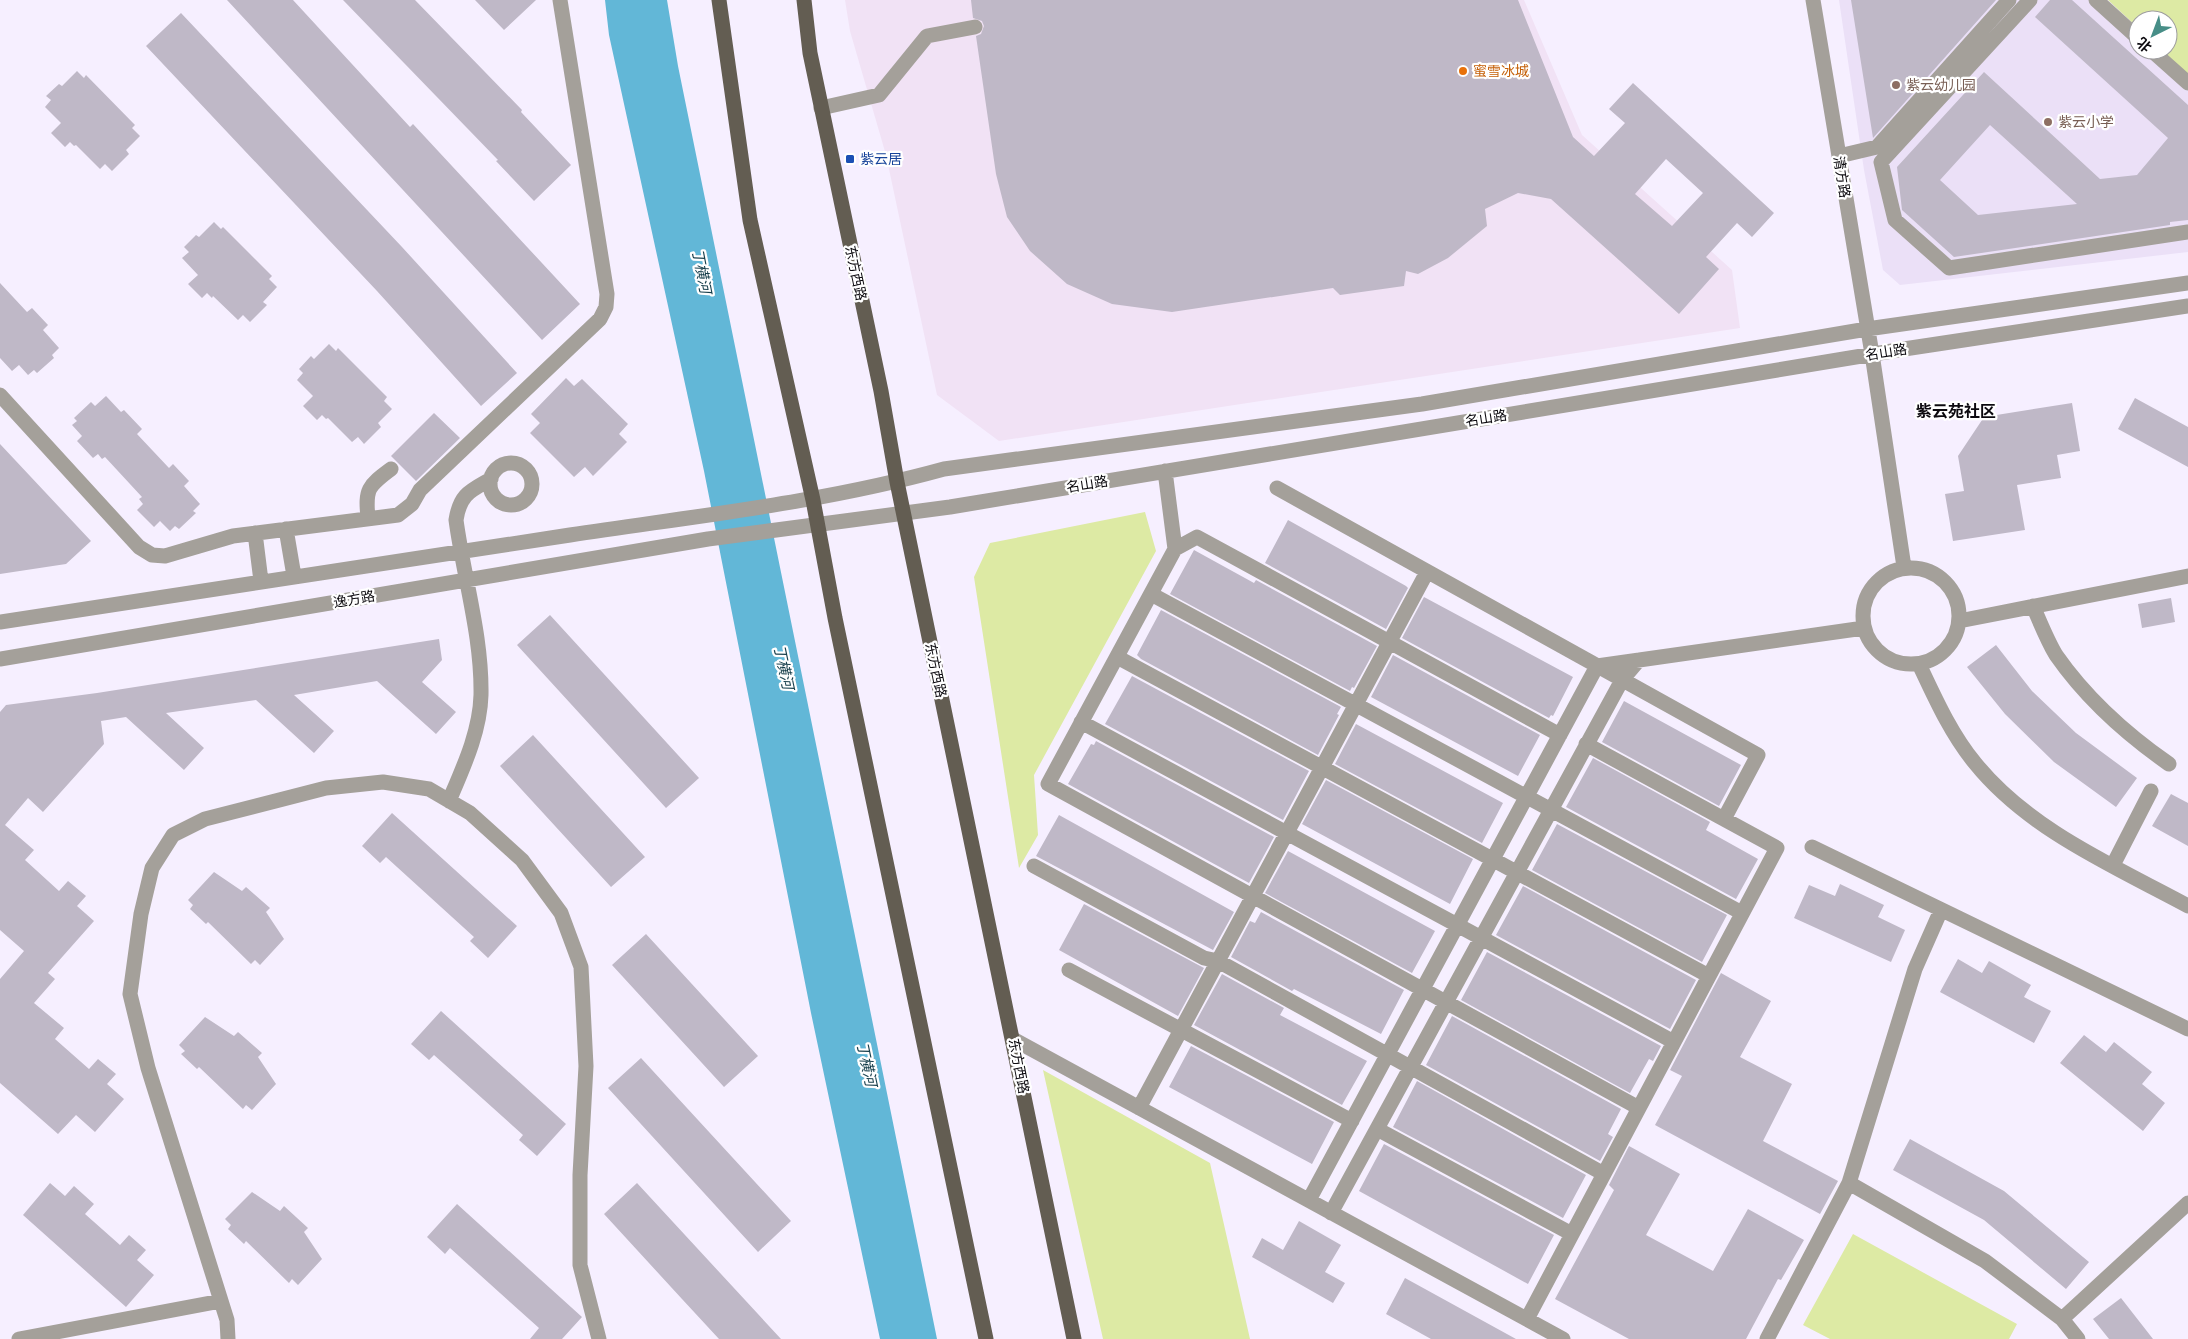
<svg xmlns="http://www.w3.org/2000/svg" width="2188" height="1339" font-family="'IBM Plex Sans','Noto Sans SC',sans-serif">
<style>
.commercial{fill:#f1e2f5}
.built{fill:#ebe0f7}
.green{fill:#ddeaa4}
.water{fill:#62b7d7}
.building{fill:#bfb8c7;fill-rule:evenodd}
.lines{fill:none;stroke-linecap:round;stroke-linejoin:round}
.minor{stroke:#a4a09a;stroke-width:15}
.major{stroke:#635d52;stroke-width:15}
.food-dot{fill:#e8710a;stroke:#fff;stroke-width:2}
.education-dot{fill:#8d6e63;stroke:#fff;stroke-width:2}
.transit-dot{fill:#1a4fb4;stroke:#fff;stroke-width:2}
.labels{text-anchor:middle;dominant-baseline:central;stroke-width:4.5;stroke-linejoin:round;paint-order:stroke}
.food-label{font-size:14px;fill:#c56008;stroke:#fff;text-anchor:start}
.education-label{font-size:14px;fill:#785e54;stroke:#fff;text-anchor:start}
.transit-label{font-size:14px;fill:#164399;stroke:#fff;text-anchor:start}
.street-label{font-size:14px;fill:#0c0a0f;stroke:#fff}
.water-label{font-size:15px;font-style:italic;fill:#143c49;stroke:#fff}
.quarter-label{font-size:16px;font-weight:bold;fill:#0c0a0f;stroke:#fff}
</style>
<rect width="100%" height="100%" fill="#f6efff"/>
<!-- commercial -->
<path class="commercial" d="M 845,0 L 1524,0 L 1582,135 L 1732,270 L 1740,328 L 999,441 L 937,395 L 886,155 L 850,31 Z"/>
<!-- built -->
<path class="built" d="M 1839,0 L 2108,0 L 2138,28 L 2138,50 L 2161,50 L 2188,75 L 2188,252 L 1900,285 L 1883,270 L 1864,170 Z"/>
<!-- green -->
<path class="green" d="M 2108,0 L 2188,0 L 2188,75 L 2161,50 L 2168,50 L 2168,20 L 2138,20 L 2138,28 Z
M 1145,512 L 1156,551 L 1034,775 L 1038,835 L 1019,868 L 974,577 L 990,543 Z
M 1043,1070 L 1210,1163 L 1250,1339 L 1103,1339 Z
M 1853,1234 L 2017,1324 L 2009,1339 L 1830,1339 L 1803,1325 Z"/>
<!-- water -->
<path class="water" d="M 605,0 L 667,0 L 678,66 L 937,1339 L 880,1339 L 811,1013 L 704,471 L 609,35 Z"/>
<!-- building -->
<path class="building" d="M 227,0 L 293,0 L 410,127 L 413,124 L 580,304 L 542,340 Z
M 343,0 L 415,0 L 522,110 L 521,112 L 571,165 L 534,201 L 496,161 L 498,160 Z
M 475,0 L 536,0 L 504,30 Z
M 971,0 L 1518,0 L 1573,137 L 1594,156 L 1625,123 L 1609,109 L 1633,83 L 1774,213 L 1752,237 L 1737,223 L 1706,257 L 1719,269 L 1679,314 L 1551,199 L 1518,193 L 1485,209 L 1487,226 L 1448,258 L 1418,274 L 1406,271 L 1404,286 L 1340,295 L 1333,288 L 1172,312 L 1112,304 L 1067,284 L 1030,251 L 1007,217 L 996,174 L 976,36 L 981,34 L 984,26 L 982,21 L 973,18 ZM 1666,159 L 1703,193 L 1672,226 L 1635,194 Z
M 1851,0 L 1996,0 L 1873,138 Z
M 2050,0 L 2072,0 L 2188,105 L 2188,220 L 2170,222 L 2170,225 L 1954,257 L 1902,210 L 1897,167 L 1984,72 L 2100,179 L 2137,175 L 2168,138 L 2035,17 ZM 1990,125 L 2077,204 L 1978,215 L 1940,180 Z
M 181,13 L 402,247 L 517,373 L 481,406 L 377,291 L 146,46 Z
M 77,71 L 84,78 L 86,75 L 135,125 L 132,128 L 140,136 L 126,150 L 129,154 L 112,171 L 105,164 L 100,169 L 76,145 L 74,146 L 70,142 L 65,147 L 51,133 L 61,123 L 45,107 L 51,100 L 46,96 L 59,84 L 62,86 Z
M 214,222 L 221,229 L 223,227 L 272,276 L 269,279 L 277,287 L 263,302 L 267,305 L 250,322 L 243,315 L 238,320 L 213,296 L 212,298 L 207,293 L 202,298 L 188,284 L 198,275 L 182,258 L 189,252 L 184,247 L 196,235 L 199,237 Z
M 0,283 L 27,312 L 32,308 L 48,325 L 43,330 L 59,348 L 52,355 L 54,358 L 37,373 L 34,370 L 28,375 L 19,365 L 12,371 L 0,358 Z
M 329,344 L 336,351 L 338,348 L 387,397 L 384,401 L 392,409 L 378,423 L 381,427 L 364,444 L 358,437 L 352,442 L 328,418 L 326,419 L 322,415 L 317,420 L 303,406 L 313,396 L 297,380 L 303,373 L 299,369 L 311,356 L 314,359 Z
M 566,378 L 574,386 L 582,379 L 628,424 L 619,434 L 627,442 L 593,476 L 585,467 L 574,477 L 530,433 L 540,423 L 531,414 Z
M 106,396 L 121,412 L 124,410 L 142,429 L 137,434 L 169,468 L 173,464 L 189,481 L 184,486 L 200,504 L 193,511 L 196,513 L 179,529 L 175,526 L 170,531 L 160,521 L 154,527 L 137,510 L 143,504 L 139,499 L 142,497 L 105,457 L 102,459 L 98,454 L 93,458 L 77,441 L 82,436 L 72,425 L 77,421 L 74,418 L 91,402 L 95,406 Z
M 2135,398 L 2188,427 L 2188,467 L 2118,429 Z
M 2072,403 L 2080,451 L 2057,455 L 2061,478 L 2017,485 L 2025,530 L 1953,541 L 1945,494 L 1964,491 L 1958,456 L 1984,417 Z
M 434,413 L 460,438 L 416,481 L 391,456 Z
M 0,444 L 91,541 L 66,564 L 0,574 Z
M 1288,520 L 1406,586 L 1408,588 L 1386,629 L 1265,563 Z
M 1194,550 L 1254,583 L 1256,580 L 1377,646 L 1354,688 L 1352,687 L 1350,691 L 1170,594 Z
M 1424,597 L 1573,677 L 1553,716 L 1551,715 L 1549,718 L 1402,638 Z
M 2171,598 L 2175,622 L 2142,628 L 2138,604 Z
M 1161,610 L 1341,707 L 1337,714 L 1339,715 L 1318,755 L 1141,659 L 1137,655 Z
M 550,615 L 699,778 L 666,808 L 517,645 Z
M 439,639 L 442,660 L 422,682 L 456,712 L 436,734 L 377,681 L 294,695 L 334,731 L 314,753 L 256,700 L 166,713 L 204,748 L 184,770 L 126,717 L 101,721 L 104,744 L 43,812 L 28,798 L 5,825 L 34,850 L 25,860 L 59,891 L 68,881 L 86,896 L 77,906 L 94,921 L 48,973 L 55,979 L 34,1003 L 64,1028 L 55,1039 L 89,1069 L 98,1059 L 116,1074 L 107,1084 L 124,1099 L 95,1132 L 76,1115 L 58,1134 L 0,1083 L 0,979 L 24,951 L 0,930 L 0,712 L 6,705 L 97,693 Z
M 1996,645 L 2032,691 L 2076,733 L 2137,778 L 2116,807 L 2054,762 L 2005,714 L 1967,667 Z
M 1393,655 L 1540,735 L 1518,776 L 1371,697 Z
M 1132,676 L 1309,771 L 1283,820 L 1105,724 Z
M 1624,701 L 1741,765 L 1719,806 L 1602,742 Z
M 1356,724 L 1503,803 L 1482,843 L 1335,764 Z
M 533,735 L 645,857 L 611,887 L 500,766 Z
M 1096,741 L 1274,837 L 1249,883 L 1068,784 L 1091,744 L 1094,745 Z
M 1593,758 L 1710,822 L 1706,830 L 1758,859 L 1736,899 L 1566,807 Z
M 1326,780 L 1473,859 L 1450,904 L 1302,824 Z
M 2171,794 L 2188,803 L 2188,846 L 2152,826 Z
M 392,813 L 517,926 L 488,958 L 470,941 L 474,937 L 386,857 L 380,863 L 362,846 Z
M 1059,815 L 1234,912 L 1213,950 L 1036,856 Z
M 1557,824 L 1727,915 L 1702,962 L 1532,870 Z
M 1288,851 L 1435,931 L 1412,973 L 1265,893 Z
M 214,872 L 242,891 L 246,887 L 270,908 L 266,912 L 284,939 L 260,965 L 255,960 L 251,964 L 208,922 L 206,924 L 190,909 L 193,905 L 188,900 Z
M 1840,884 L 1884,905 L 1878,917 L 1905,930 L 1891,962 L 1794,918 L 1809,885 L 1835,896 Z
M 1523,886 L 1696,980 L 1670,1029 L 1496,935 Z
M 1084,904 L 1204,968 L 1178,1016 L 1059,950 Z
M 1261,912 L 1404,990 L 1381,1034 L 1294,989 L 1292,991 L 1231,957 L 1250,921 L 1255,923 Z
M 646,934 L 758,1056 L 724,1087 L 612,965 Z
M 1487,952 L 1661,1046 L 1653,1061 L 1649,1059 L 1630,1093 L 1461,1000 Z
M 1958,959 L 1982,973 L 1989,961 L 2031,985 L 2024,997 L 2051,1011 L 2034,1043 L 1940,992 Z
M 1721,973 L 1771,1001 L 1740,1057 L 1792,1084 L 1763,1141 L 1838,1181 L 1820,1214 L 1655,1125 L 1682,1076 L 1670,1070 Z
M 1222,974 L 1284,1008 L 1280,1015 L 1367,1061 L 1342,1105 L 1194,1025 Z
M 441,1011 L 566,1124 L 537,1156 L 519,1140 L 523,1135 L 434,1055 L 429,1060 L 411,1044 Z
M 1452,1016 L 1621,1109 L 1608,1134 L 1613,1137 L 1600,1161 L 1426,1065 Z
M 205,1017 L 234,1036 L 238,1032 L 262,1053 L 258,1057 L 276,1084 L 252,1110 L 246,1105 L 243,1109 L 199,1067 L 197,1069 L 181,1054 L 185,1051 L 179,1045 Z
M 2084,1035 L 2106,1052 L 2114,1042 L 2152,1072 L 2142,1084 L 2165,1103 L 2143,1131 L 2060,1063 Z
M 1191,1046 L 1334,1122 L 1312,1164 L 1169,1087 Z
M 641,1058 L 791,1221 L 758,1252 L 608,1088 Z
M 1417,1081 L 1586,1175 L 1563,1218 L 1393,1127 Z
M 1910,1139 L 2004,1191 L 2089,1262 L 2066,1289 L 1984,1220 L 1893,1170 Z
M 1384,1144 L 1554,1235 L 1528,1284 L 1359,1191 Z
M 1629,1146 L 1680,1174 L 1646,1235 L 1713,1271 L 1748,1209 L 1804,1240 L 1781,1280 L 1778,1279 L 1746,1339 L 1629,1339 L 1555,1299 L 1614,1190 L 1609,1185 Z
M 50,1183 L 65,1196 L 74,1186 L 94,1204 L 85,1214 L 120,1245 L 129,1235 L 146,1250 L 137,1260 L 154,1275 L 126,1307 L 23,1215 Z
M 637,1183 L 781,1339 L 719,1339 L 682,1299 L 604,1214 Z
M 252,1192 L 280,1211 L 284,1206 L 308,1228 L 304,1232 L 322,1259 L 298,1285 L 292,1279 L 289,1283 L 246,1241 L 244,1244 L 228,1229 L 231,1225 L 225,1219 Z
M 457,1204 L 582,1317 L 562,1339 L 530,1339 L 539,1328 L 450,1248 L 445,1254 L 427,1237 Z
M 1299,1221 L 1341,1245 L 1325,1272 L 1345,1283 L 1333,1303 L 1252,1257 L 1262,1238 L 1283,1250 Z
M 1405,1278 L 1516,1339 L 1431,1339 L 1386,1314 Z
M 2121,1298 L 2153,1339 L 2109,1339 L 2093,1319 Z"/>
<g class="lines">
<!-- minor -->
<path class="minor" d="M 1813,0 L 1872,354 L 1904,567
M 2030,0 L 1881,162 L 1895,220 L 1949,268 L 2188,232
M 2096,0 L 2138,38
M 2151,50 L 2188,83
M 821,108 L 879,95 L 927,36 L 975,27
M 1839,156 L 1877,147 L 2009,0
M 0,395 L 139,547 L 152,555 L 165,556 L 233,536 L 398,515 L 412,504 L 420,490 L 600,319 L 606,307 L 607,294 L 560,0
M490 484a21 21 0 1 1 42 0a21 21 0 1 1-42 0Z
M 1165,471 L 1175,549 L 1048,784 L 1639,1108
M 1277,488 L 1758,755 L 1724,819
M 368,518 C 365,489 368,486 391,469
M 286,529 L 294,576
M 255,533 L 261,581
M 1175,549 L 1197,537 L 1560,735
M1863 616a48 48 0 1 1 96 0a48 48 0 1 1-96 0Z
M 1151,594 L 1742,913
M 2033,606 C 2040,622 2047,640 2056,655 C 2086,698 2126,734 2169,764
M 1959,621 L 2188,576
M 0,622 C 190,592 380,563 570,535 C 695,516 821,503 944,469 L 1422,404 L 1867,329 L 2188,283
M 1117,657 L 1709,976
M 0,659 L 708,539 L 950,507 L 1904,349 L 2188,306
M 1919,664 C 1935,698 1951,734 1975,763 C 2029,830 2114,866 2188,906
M 1081,722 L 1674,1042
M 449,801 C 463,768 480,732 481,695 C 482,636 464,579 456,520 C 460,494 470,491 491,479
M 1812,847 L 2188,1029
M 2113,865 L 2151,791
M 1034,866 L 1204,958 L 1218,961 L 1604,1174
M 1069,970 L 1352,1121
M 1013,1039 L 1563,1339
M 1139,1108 L 1427,572
M 1377,1129 L 1572,1234
M 1849,1183 L 1985,1261 L 2062,1319 L 2078,1339
M 1309,1200 L 1597,666 L 1864,628
M 1331,1213 L 1622,680 L 1639,660
M 1527,1319 L 1777,848 L 1586,744
M 2062,1319 L 2188,1203
M 19,1339 L 221,1301
M 228,1339 L 227,1320 L 148,1068 L 130,994 L 141,914 L 152,868 L 173,835 L 205,819 L 326,788 L 383,782 L 429,789 L 470,813 L 522,860 L 561,913 L 581,967 L 586,1066 L 580,1175 L 580,1265 L 599,1339
M 1767,1339 L 1849,1183 L 1915,969 L 1941,910"/>
<!-- major -->
<path class="major" d="M 719,0 L 750,220 L 813,500 L 835,618 L 986,1339
M 804,0 L 810,53 L 881,391 L 897,482 L 1074,1339"/>
</g>
<!-- markers -->
<circle class="food-dot" cx="1463" cy="71" r="5"/>
<g class="education-dot">
<circle cx="1896" cy="85" r="5"/>
<circle cx="2048" cy="122" r="5"/>
</g>
<rect class="transit-dot" x="845" y="154" width="10" height="10" rx="2.5"/>
<g class="labels">
<!-- food labels -->
<g class="food-label">
<text x="1473" y="71">蜜雪冰城</text>
</g>
<!-- education labels -->
<g class="education-label">
<text x="1906" y="85">紫云幼儿园</text>
<text x="2058" y="122">紫云小学</text>
</g>
<!-- transit labels -->
<g class="transit-label">
<text x="860" y="159">紫云居</text>
</g>
<!-- street labels -->
<g class="street-label">
<text transform="translate(1842 177) rotate(81)">清方路</text>
<text transform="translate(856 273) rotate(78)">东方西路</text>
<text transform="translate(1886 352) rotate(-9)">名山路</text>
<text transform="translate(1486 418) rotate(-9)">名山路</text>
<text transform="translate(1087 484) rotate(-9)">名山路</text>
<text transform="translate(354 599) rotate(-10)">逸方路</text>
<text transform="translate(936 670) rotate(78)">东方西路</text>
<text transform="translate(1019 1066) rotate(79)">东方西路</text>
</g>
<!-- water labels -->
<g class="water-label">
<text transform="translate(702 271) rotate(79)">丁横河</text>
<text transform="translate(784 667) rotate(78)">丁横河</text>
<text transform="translate(867 1064) rotate(78)">丁横河</text>
</g>
<!-- quarter labels -->
<g class="quarter-label">
<text x="1956" y="411">紫云苑社区</text>
</g>
</g>
<!-- north arrow -->
<g transform="translate(2153 35) rotate(222)"><circle r="24" fill="#ffffff" stroke="#9e9d9f"/>
<path d="M0-4L9 19L0 12L-9 19Z" fill="#478e87"/>
<text y="-8" font-size="14" font-weight="bold" text-anchor="middle" fill="#0c0a0f">北</text>
</g>
</svg>
